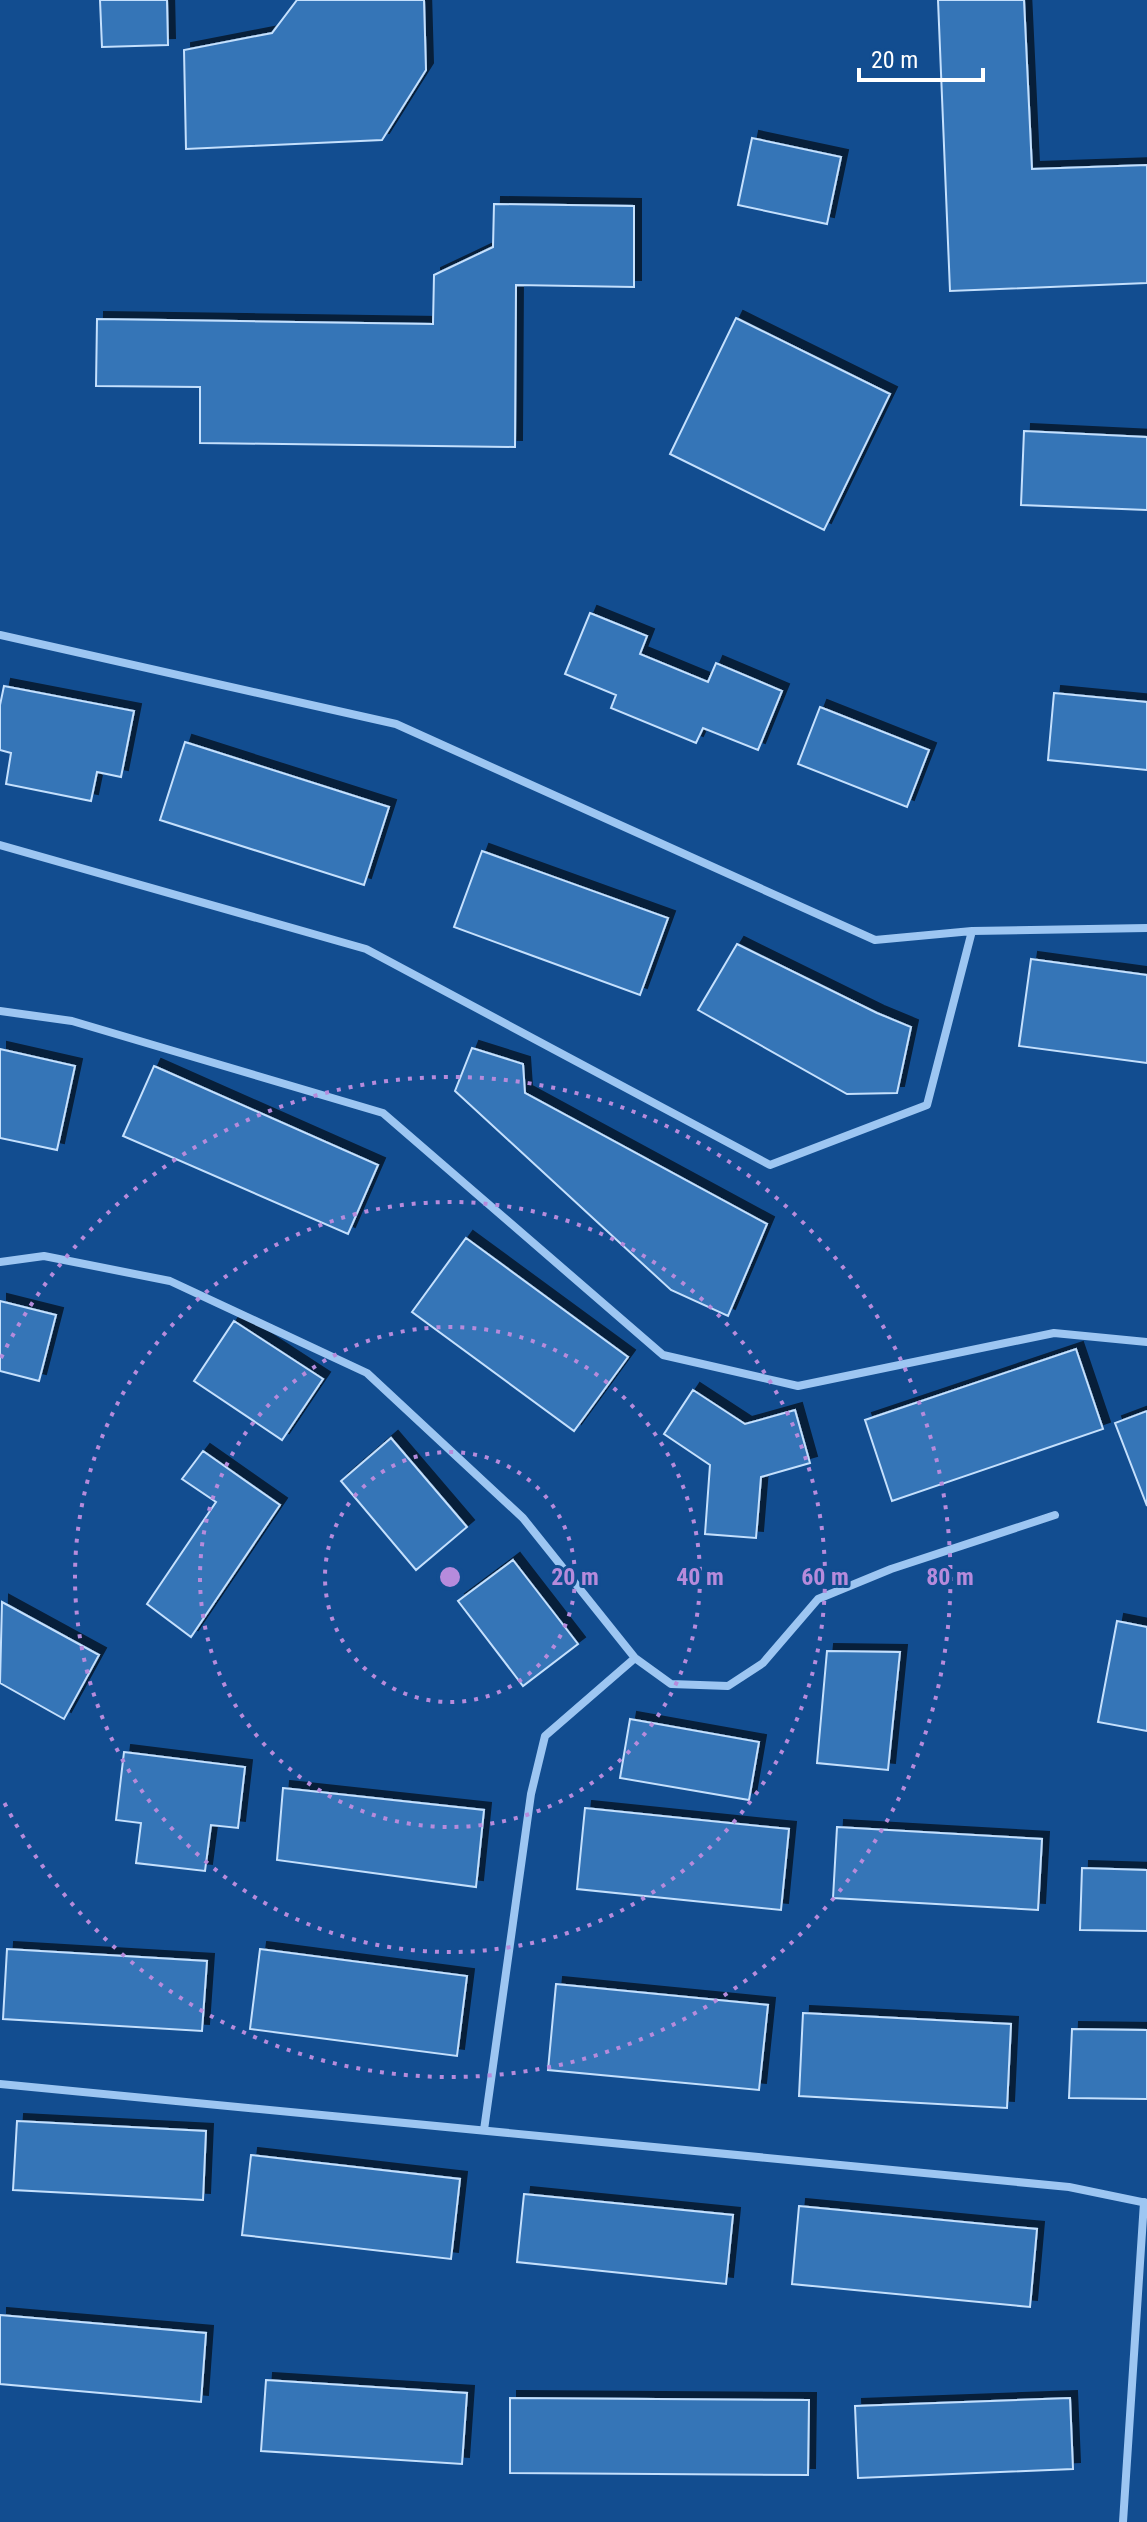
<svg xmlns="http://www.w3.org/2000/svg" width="1147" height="2522" font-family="'Roboto Condensed',sans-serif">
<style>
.building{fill:#3674b7;stroke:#c4e0fd;stroke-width:2;filter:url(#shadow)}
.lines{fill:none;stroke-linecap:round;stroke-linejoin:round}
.street{stroke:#9dc6f2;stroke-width:8}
.ring{fill:none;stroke:#b68bdc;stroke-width:4;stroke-dasharray:4 8}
.centre{fill:#b68bdc;stroke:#124d90;stroke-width:4}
.ring-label{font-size:24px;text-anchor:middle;font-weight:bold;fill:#b68bdc;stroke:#124d90;stroke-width:6;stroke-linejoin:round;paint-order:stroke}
</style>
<defs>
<filter id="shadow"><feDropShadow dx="7" dy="-7" stdDeviation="0" flood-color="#0009"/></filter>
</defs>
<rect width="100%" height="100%" fill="#124d90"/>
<!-- building -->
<path class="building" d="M 100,0 L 167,0 L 168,45 L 102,47 Z
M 297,0 L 424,0 L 426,70 L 382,140 L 186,149 L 184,50 L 272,33 Z
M 938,0 L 1024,0 L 1032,169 L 1147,165 L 1147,283 L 950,291 Z
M 752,138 L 841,157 L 827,224 L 738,205 Z
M 494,204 L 634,206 L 634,287 L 516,285 L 515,447 L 200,443 L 200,387 L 96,386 L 97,319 L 433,324 L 434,275 L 493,247 Z
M 736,318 L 890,394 L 824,530 L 670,454 Z
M 1024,431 L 1147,437 L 1147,510 L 1021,505 Z
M 590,613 L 647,636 L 640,654 L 708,682 L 716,663 L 782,691 L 758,750 L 703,728 L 696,743 L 611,708 L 616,695 L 565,674 Z
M 4,686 L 134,711 L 121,777 L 97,772 L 91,801 L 6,784 L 11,753 L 0,750 L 0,705 Z
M 1054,693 L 1147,702 L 1147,770 L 1048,760 Z
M 820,707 L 929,750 L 907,807 L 798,764 Z
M 185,742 L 389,807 L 364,885 L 160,820 Z
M 482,851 L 668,918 L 640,995 L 454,927 Z
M 737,944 L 877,1013 L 911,1027 L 897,1093 L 847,1094 L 698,1010 Z
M 1031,959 L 1147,975 L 1147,1063 L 1019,1046 Z
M 472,1048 L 523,1064 L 525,1093 L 767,1224 L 728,1316 L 671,1290 L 455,1091 Z
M 0,1049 L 75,1066 L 57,1150 L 0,1138 Z
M 154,1066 L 378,1165 L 348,1234 L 123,1136 Z
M 466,1238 L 628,1357 L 574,1431 L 412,1312 Z
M 0,1301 L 56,1315 L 39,1381 L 0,1371 Z
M 234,1321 L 323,1379 L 282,1440 L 194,1381 Z
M 1076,1349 L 1103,1429 L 892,1501 L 865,1420 Z
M 693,1390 L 745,1424 L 795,1410 L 810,1463 L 761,1477 L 756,1538 L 705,1534 L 710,1465 L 664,1434 Z
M 1147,1411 L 1147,1506 L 1115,1423 Z
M 391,1438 L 467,1527 L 416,1570 L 341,1481 Z
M 203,1451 L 280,1505 L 191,1637 L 147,1604 L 216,1502 L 182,1479 Z
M 513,1560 L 578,1644 L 523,1686 L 458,1601 Z
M 2,1602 L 99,1655 L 64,1719 L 0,1683 Z
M 1117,1621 L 1147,1627 L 1147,1731 L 1098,1722 Z
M 827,1651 L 900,1652 L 888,1770 L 817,1763 Z
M 630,1719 L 759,1742 L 749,1800 L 620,1778 Z
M 124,1752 L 245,1767 L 238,1828 L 211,1825 L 205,1871 L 136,1863 L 141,1823 L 116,1820 Z
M 283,1788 L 484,1810 L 476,1887 L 277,1860 Z
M 585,1808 L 789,1829 L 781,1910 L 577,1889 Z
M 837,1827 L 1042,1839 L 1038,1910 L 833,1898 Z
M 1082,1868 L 1147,1870 L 1147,1931 L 1080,1930 Z
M 7,1949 L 207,1961 L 202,2031 L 3,2019 Z
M 260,1949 L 467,1976 L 457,2056 L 250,2029 Z
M 556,1984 L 768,2005 L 759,2090 L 548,2070 Z
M 803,2013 L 1011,2024 L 1007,2108 L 799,2096 Z
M 1072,2029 L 1147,2030 L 1147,2099 L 1069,2098 Z
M 17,2121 L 206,2131 L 203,2200 L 13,2190 Z
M 251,2155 L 460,2179 L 451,2259 L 242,2235 Z
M 524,2194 L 733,2215 L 726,2284 L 517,2262 Z
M 799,2206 L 1037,2229 L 1030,2307 L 792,2284 Z
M 0,2315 L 206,2333 L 201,2402 L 0,2384 Z
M 266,2380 L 467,2393 L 462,2464 L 261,2451 Z
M 510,2398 L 809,2400 L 808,2475 L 510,2473 Z
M 1070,2398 L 1073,2469 L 858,2478 L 855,2406 Z"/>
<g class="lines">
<!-- street -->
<path class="street" d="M 0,635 L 396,724 L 875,940 L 972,931
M 0,845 L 366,949 L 770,1165 L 927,1105 L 972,931 L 1147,928
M 0,1011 L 72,1021 L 383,1113 L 663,1355 L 798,1386 L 1054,1333 L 1147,1342
M 0,1262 L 44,1256 L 170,1281 L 367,1373 L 523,1518 L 635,1658 L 671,1684 L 728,1686 L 763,1663 L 818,1599 L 891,1569 L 1055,1515
M 0,2084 L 1069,2187 L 1147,2203
M 484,2130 L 531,1794 L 545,1736 L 635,1658
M 1123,2522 L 1144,2202"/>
</g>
<!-- distance rings -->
<g class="ring">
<circle cx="450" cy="1577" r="125"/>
<circle cx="450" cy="1577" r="250"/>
<circle cx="450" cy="1577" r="375"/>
<path d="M1 1358A500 500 0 1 1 1 1796"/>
</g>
<circle cx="450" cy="1577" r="12" class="centre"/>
<g class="ring-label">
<text x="575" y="1585">20 m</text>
<text x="700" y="1585">40 m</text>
<text x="825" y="1585">60 m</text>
<text x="950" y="1585">80 m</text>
</g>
<!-- scale -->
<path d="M859 68v12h124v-12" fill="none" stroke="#ffffff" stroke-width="4"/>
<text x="871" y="68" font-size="24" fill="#ffffff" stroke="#124d90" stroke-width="6" paint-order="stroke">20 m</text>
</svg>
